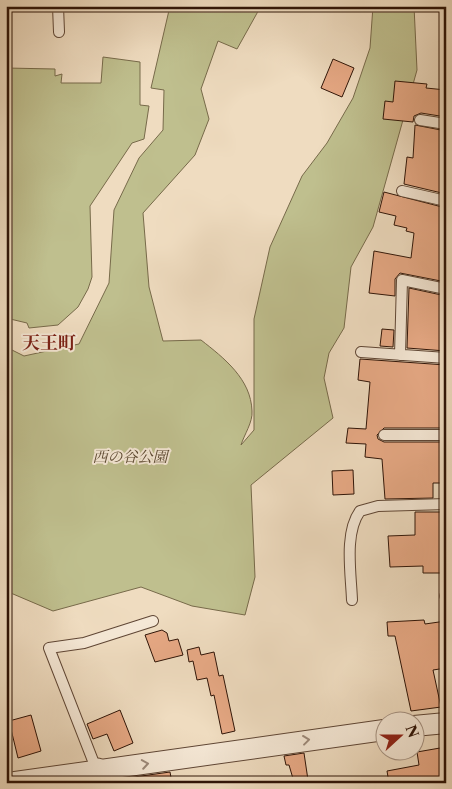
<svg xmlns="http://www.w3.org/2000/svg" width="452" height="789" font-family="'Libre Caslon Text','Noto Serif JP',serif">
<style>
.green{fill:#bfbf8e;stroke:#776a4a}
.building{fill:#e7a985;stroke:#2f1407}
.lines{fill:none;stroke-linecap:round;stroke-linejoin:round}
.service-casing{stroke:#5f4635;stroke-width:12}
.minor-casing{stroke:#5f4635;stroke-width:22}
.tertiary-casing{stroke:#5f4635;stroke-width:27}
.service{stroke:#f5e8d6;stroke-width:10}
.minor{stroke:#f5e8d6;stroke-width:20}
.tertiary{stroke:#f5e8d6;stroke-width:25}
.oneway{stroke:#9c8979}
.labels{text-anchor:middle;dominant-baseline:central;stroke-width:4;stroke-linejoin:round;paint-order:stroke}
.park-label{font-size:15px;font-style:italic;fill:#5a4730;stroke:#f5e8d6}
.quarter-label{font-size:18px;font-weight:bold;fill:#7a1f14;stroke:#f5e8d6}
</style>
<rect width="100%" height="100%" fill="#efdcc0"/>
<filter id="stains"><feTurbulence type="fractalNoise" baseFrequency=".004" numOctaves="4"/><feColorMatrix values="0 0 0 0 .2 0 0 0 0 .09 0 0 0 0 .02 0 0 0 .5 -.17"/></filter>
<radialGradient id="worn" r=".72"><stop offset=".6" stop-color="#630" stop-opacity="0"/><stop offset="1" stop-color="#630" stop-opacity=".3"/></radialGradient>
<!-- green -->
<path class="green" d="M 170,6 L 261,6 L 237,49 L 218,41 L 201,89 L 209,119 L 195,155 L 143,213 L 149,287 L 163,341 L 201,340 C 224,358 251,379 252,411 C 253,422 244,435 241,445 L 254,430 L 254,319 L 270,247 L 302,176 L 327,143 L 353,98 L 370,48 L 373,6 L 414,6 L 417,70 L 373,227 L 351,267 L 344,328 L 329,353 L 324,378 L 333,418 L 251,485 L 255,577 L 245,615 L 192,606 L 141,587 L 53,611 L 6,591 L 6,347 L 24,356 L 79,344 L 109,283 L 114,210 L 139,158 L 163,130 L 164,90 L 151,88 Z
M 103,57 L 140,62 L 140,105 L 149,106 L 144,139 L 132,143 L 90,206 L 92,277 L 88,289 L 78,307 L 58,325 L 29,328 L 27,323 L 6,318 L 6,68 L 55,69 L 55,76 L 62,74 L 61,83 L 101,83 Z"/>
<!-- building -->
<path class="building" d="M 333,59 L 354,68 L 342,97 L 321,88 Z
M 395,81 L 427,84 L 426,88 L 446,90 L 446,117 L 421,113 L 414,116 L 413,122 L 383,119 L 385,101 L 393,102 Z
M 415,125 L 446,131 L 446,194 L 404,184 L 407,157 L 413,158 Z
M 384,192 L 446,208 L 446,282 L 400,273 L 395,279 L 395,296 L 369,293 L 374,251 L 411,258 L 414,233 L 406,231 L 407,228 L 394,225 L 396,216 L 379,212 Z
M 409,288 L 446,296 L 446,351 L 407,348 Z
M 382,329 L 394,330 L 393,347 L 380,346 Z
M 360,359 L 446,365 L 445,428 L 384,428 L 377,435 L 378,439 L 384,442 L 446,442 L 446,483 L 433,483 L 433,498 L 385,499 L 382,459 L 365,457 L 366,444 L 346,443 L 348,428 L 366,429 L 370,382 L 358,380 Z
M 353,470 L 354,494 L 333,495 L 332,471 Z
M 415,512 L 446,512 L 446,573 L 423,573 L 423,566 L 390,567 L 388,536 L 415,535 Z
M 424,620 L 425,624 L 446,621 L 446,668 L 433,670 L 441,707 L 411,711 L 395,636 L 388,636 L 387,622 Z
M 162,630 L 167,633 L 169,641 L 178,639 L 183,655 L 155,662 L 145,635 Z
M 199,647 L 201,655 L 214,652 L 219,676 L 223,675 L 235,731 L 222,734 L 214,695 L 211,696 L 207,678 L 197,680 L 193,661 L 189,662 L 187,650 Z
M 120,710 L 133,743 L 114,751 L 107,734 L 93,739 L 87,724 Z
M 31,715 L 41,751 L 18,758 L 9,721 Z
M 440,748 L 446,769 L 444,772 L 445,783 L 389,783 L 387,771 L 419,765 L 417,752 Z
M 304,753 L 308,780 L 294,782 L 289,765 L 286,765 L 284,756 Z
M 170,772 L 172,783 L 121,783 L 120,779 Z"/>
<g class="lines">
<defs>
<path id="service" d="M 58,6 L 59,32
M 420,120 L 446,124
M 402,191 L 446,201
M 361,352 L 446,358
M 400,355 L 402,280 L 446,289
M 384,435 L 446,435
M 445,596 L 446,596
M 352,600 C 351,573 344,533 360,511 L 378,506 L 446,504
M 97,771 L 49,648 L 84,643 L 153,621"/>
<path id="minor" d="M 414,726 L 446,723
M 8,783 L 384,730"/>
<path id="tertiary" d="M 97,771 L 101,783"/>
</defs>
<!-- service casing -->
<use href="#service" class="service-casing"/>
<!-- minor casing -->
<use href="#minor" class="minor-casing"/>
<!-- tertiary casing -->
<use href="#tertiary" class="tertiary-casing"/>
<!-- service -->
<use href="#service" class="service"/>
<!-- minor -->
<use href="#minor" class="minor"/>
<!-- tertiary -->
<use href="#tertiary" class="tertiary"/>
</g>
<!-- one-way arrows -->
<defs><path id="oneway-chevron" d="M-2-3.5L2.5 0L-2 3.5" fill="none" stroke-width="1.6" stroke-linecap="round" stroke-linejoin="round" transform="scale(1.25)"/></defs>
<g class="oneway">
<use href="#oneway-chevron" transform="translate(306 740) rotate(-7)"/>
<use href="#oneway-chevron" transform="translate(145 764) rotate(-9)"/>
</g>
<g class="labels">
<!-- park labels -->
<g class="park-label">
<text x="130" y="456">西の谷公園</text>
</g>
<!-- quarter labels -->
<g class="quarter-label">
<text x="49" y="343">天王町</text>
</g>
</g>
<!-- margin -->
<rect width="452" height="789" fill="none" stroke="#efdcc0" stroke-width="25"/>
<rect x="8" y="8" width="437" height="774" fill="none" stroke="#2f1407" stroke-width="2.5"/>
<rect x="12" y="12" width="427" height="764" fill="none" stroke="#2f1407"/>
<!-- north arrow -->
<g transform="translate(400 736) rotate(69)"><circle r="24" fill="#f5e8d6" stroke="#a69383"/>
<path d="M0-4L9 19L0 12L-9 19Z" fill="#8f2418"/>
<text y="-8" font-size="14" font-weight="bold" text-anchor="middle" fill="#2f1407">N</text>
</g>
<rect width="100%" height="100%" filter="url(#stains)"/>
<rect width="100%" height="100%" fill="url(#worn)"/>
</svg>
